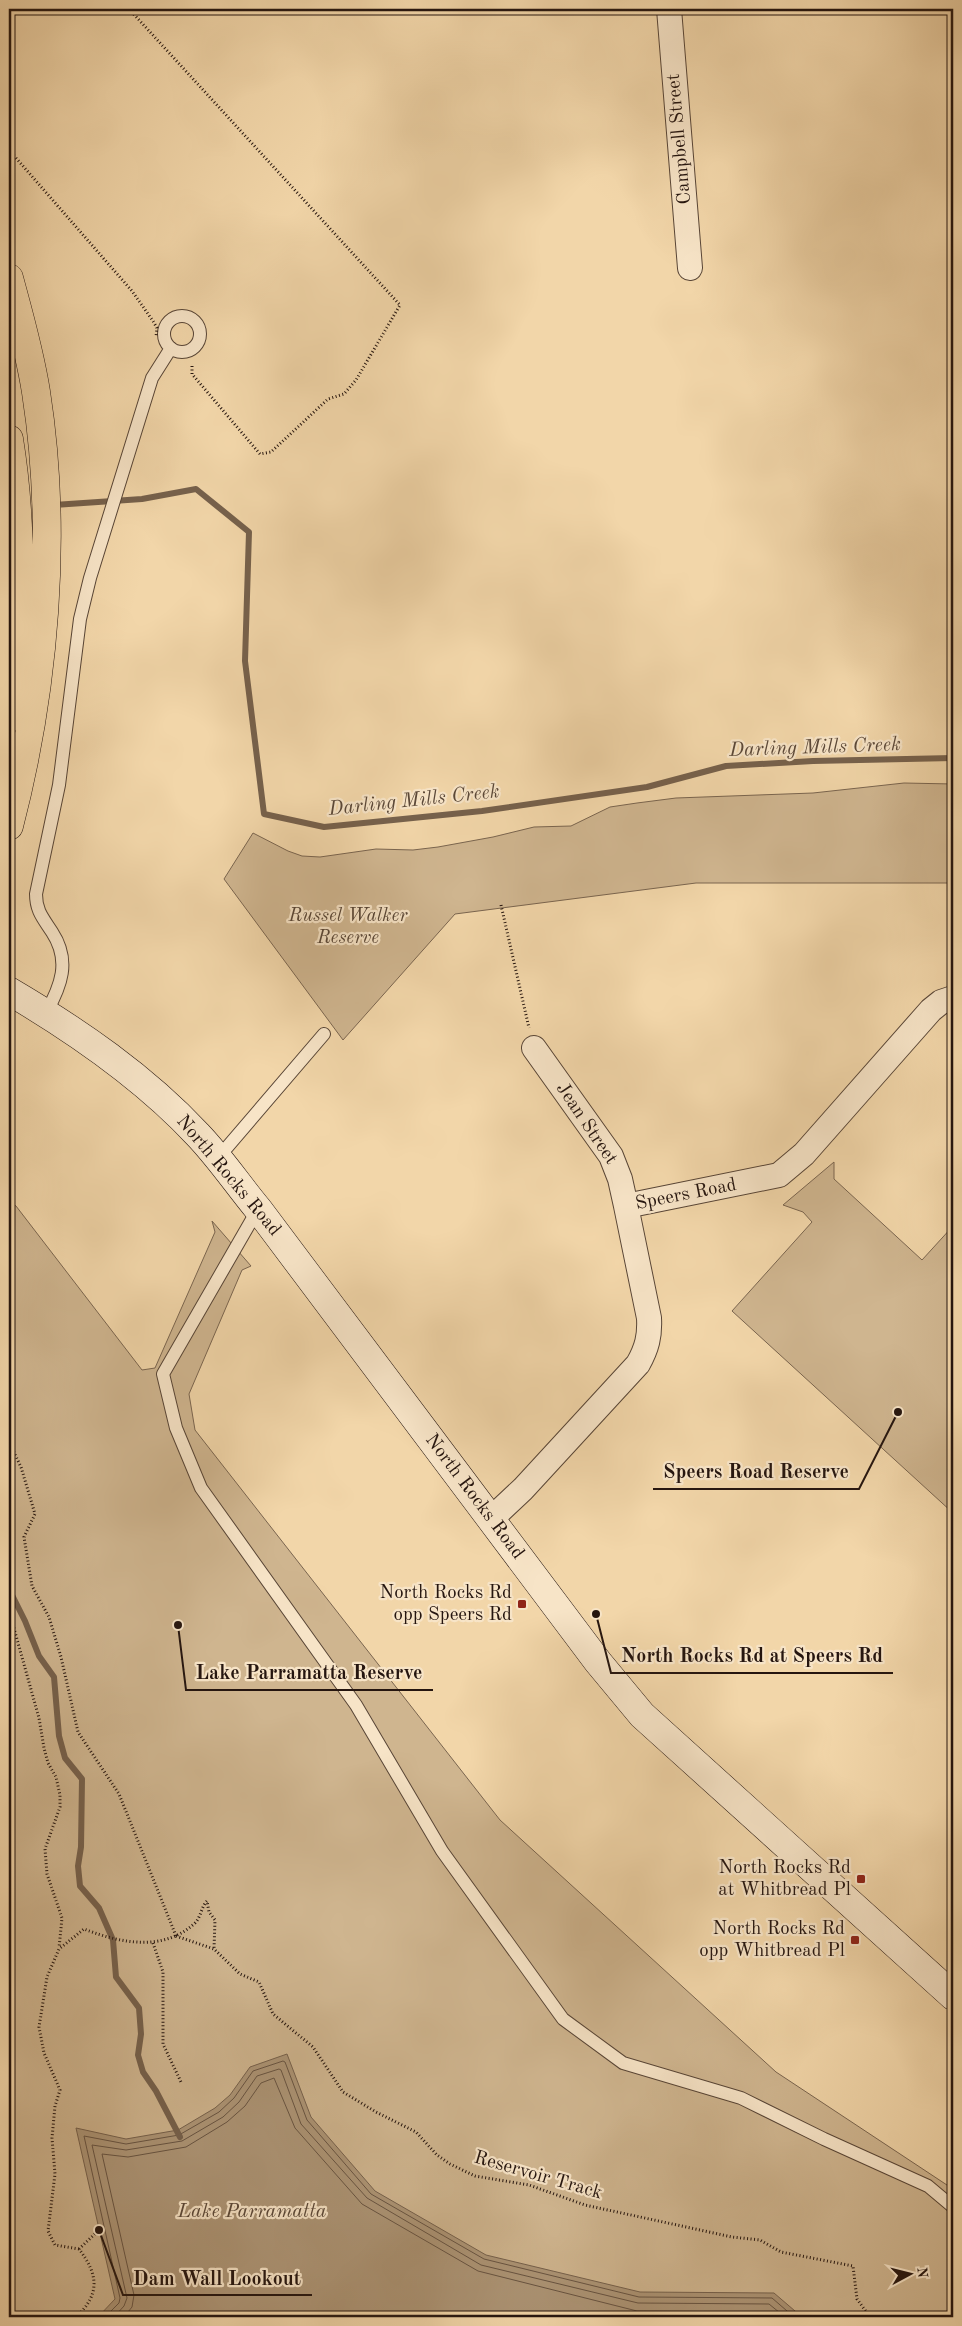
<svg xmlns="http://www.w3.org/2000/svg" width="962" height="2326" font-family="'Old Standard TT',serif">
<style>
.green{fill:#cfb58f;stroke:#7a654f}
.water{fill:#ac9475;stroke:#76614c}
.lines{fill:none;stroke-linecap:round;stroke-linejoin:round}
.shore{stroke:#685442;stroke-width:1}
.stream{stroke:#76614c;stroke-width:6}
.lane-casing{stroke:#584536;stroke-width:14}
.street-casing{stroke:#584536;stroke-width:26}
.secondary-casing{stroke:#25150f;stroke-width:29}
.highway-casing{stroke:#25150f;stroke-width:29}
.path{stroke:#25150f;stroke-width:3;stroke-dasharray:1 2.5;stroke-linecap:butt}
.lane{stroke:#f7e4c7;stroke-width:12}
.street{stroke:#f7e4c7;stroke-width:24}
.secondary{stroke:#f7e4c7;stroke-width:28}
.highway{stroke:#f2d6a9;stroke-width:28}
.poi-dot{fill:#8f2418;stroke:#f7e4c7;stroke-width:2}
.labels{text-anchor:middle;dominant-baseline:central;stroke-width:4.5;stroke-linejoin:round;paint-order:stroke}
.street-label{font-size:19px;fill:#25150f;stroke:#f7e4c7}
.park-label{font-size:19px;font-style:italic;fill:#584535;stroke:#f7e4c7}
.poi-label{font-size:19px;fill:#25150f;stroke:#f7e4c7;text-anchor:end}
.water-label{font-size:20px;font-style:italic;fill:#5b4838;stroke:#f7e4c7}
.leader{fill:none;stroke:#25150f;stroke-width:2}
.callout-dot{fill:#25150f;stroke:#f7e4c7;stroke-width:2}
.callout-label{font-size:20px;text-anchor:middle;font-weight:bold;fill:#25150f;stroke:#f7e4c7;stroke-width:4.5;stroke-linejoin:round;paint-order:stroke}
</style>
<rect width="100%" height="100%" fill="#f2d6a9"/>
<filter id="stains"><feTurbulence type="fractalNoise" baseFrequency=".004" numOctaves="4"/><feColorMatrix values="0 0 0 0 .2 0 0 0 0 .09 0 0 0 0 .02 0 0 0 .5 -.17"/></filter>
<radialGradient id="worn" r=".72"><stop offset=".6" stop-color="#630" stop-opacity="0"/><stop offset="1" stop-color="#630" stop-opacity=".3"/></radialGradient>
<!-- green -->
<path class="green" d="M 904,783 L 953,784 L 953,883 L 696,883 L 455,914 L 343,1040 L 224,879 L 253,833 L 288,851 L 302,856 L 320,857 L 376,849 L 413,850 L 438,847 L 493,837 L 534,827 L 571,826 L 610,807 L 637,803 L 676,798 L 813,793 Z
M 834,1162 L 834,1179 L 922,1260 L 953,1226 L 953,1513 L 732,1311 L 812,1222 L 803,1212 L 783,1205 Z
M 9,1201 L 16,1206 L 142,1370 L 155,1368 L 215,1232 L 212,1221 L 251,1266 L 242,1270 L 189,1394 L 195,1430 L 500,1820 L 776,2072 L 953,2189 L 953,2317 L 9,2317 Z"/>
<!-- water -->
<path class="water" d="M 287,2054 L 311,2117 L 375,2191 L 486,2255 L 640,2292 L 774,2293 L 802,2317 L 98,2317 L 115,2299 L 76,2128 L 126,2139 L 178,2130 L 215,2108 L 230,2095 L 250,2067 Z"/>
<g class="lines">
<!-- shore -->
<path class="shore" d="M 105,2317 L 119,2303 L 120,2298 L 84,2136 L 126,2144 L 179,2135 L 219,2112 L 234,2098 L 253,2071 L 283,2061 L 285,2062 L 307,2120 L 371,2194 L 484,2259 L 639,2297 L 772,2298 L 794,2317
M 114,2317 L 124,2306 L 127,2298 L 92,2145 L 126,2150 L 182,2141 L 223,2117 L 239,2102 L 257,2076 L 279,2069 L 281,2070 L 301,2124 L 367,2198 L 481,2265 L 638,2303 L 769,2304 L 785,2317
M 124,2317 L 132,2307 L 134,2295 L 102,2154 L 128,2157 L 186,2147 L 227,2122 L 245,2106 L 261,2083 L 274,2078 L 295,2128 L 362,2204 L 478,2271 L 637,2311 L 766,2312 L 773,2317"/>
<!-- stream -->
<path class="stream" d="M 54,505 L 142,499 L 196,489 L 249,532 L 245,661 L 264,814 L 324,827 L 482,811 L 647,787 L 726,766 L 813,761 L 953,758
M 9,1540 L 9,1555
M 9,1589 L 25,1621 L 39,1656 L 54,1677 L 59,1736 L 65,1758 L 82,1779 L 81,1847 L 78,1866 L 80,1886 L 99,1908 L 113,1940 L 116,1977 L 139,2008 L 141,2034 L 138,2055 L 143,2072 L 156,2091 L 180,2137"/>
<defs>
<path id="lane" d="M164 334a18 18 0 1 1 36 0a18 18 0 1 1-36 0Z
M 46,1013 C 61,986 71,961 52,932 C 43,918 36,911 36,894 L 59,785 L 80,619 L 90,578 L 152,378 L 171,348
M 217,1159 L 324,1034
M 258,1209 L 163,1374 L 176,1428 L 201,1488 L 356,1705 L 442,1851 L 563,2019 L 623,2063 L 741,2098 L 824,2139 L 928,2186 L 953,2207"/>
<path id="street" d="M 669,9 L 690,268
M 534,1048 L 611,1156 L 620,1179 L 626,1206
M 491,1519 L 523,1489 L 638,1364 C 647,1348 650,1336 649,1318 L 626,1206 L 779,1175 L 804,1154 L 931,1010 L 941,1002 L 953,998"/>
<path id="secondary" d="M 9,991 C 77,1031 144,1077 198,1135 C 220,1158 238,1185 258,1209 L 598,1662 L 642,1715 L 953,1996"/>
<path id="highway" d="M 9,278 C 19,315 30,353 36,392 C 58,533 45,688 9,826
M 9,439 C 23,525 22,632 9,718"/>
</defs>
<!-- lane casing -->
<use href="#lane" class="lane-casing"/>
<!-- street casing -->
<use href="#street" class="street-casing"/>
<!-- secondary casing -->
<use href="#secondary" class="secondary-casing"/>
<!-- highway casing -->
<use href="#highway" class="highway-casing"/>
<!-- path -->
<path class="path" d="M 129,9 L 400,305 L 356,380 L 344,394 L 328,399 L 271,452 L 260,454 L 192,374 L 192,364
M 9,150 L 132,291 L 153,321 L 157,328 L 156,337
M 501,905 L 529,1028
M 9,1442 L 21,1467 L 35,1514 L 24,1537 L 32,1586 L 49,1617 L 61,1657 L 78,1732 L 119,1794 L 176,1936
M 9,1624 L 13,1625 L 39,1718 L 44,1748 L 48,1763 L 56,1777 L 60,1795 L 60,1807 L 45,1849 L 47,1874 L 62,1918 L 59,1948
M 176,1936 L 214,1949 L 240,1974 L 259,1982 L 273,2014 L 313,2047 L 343,2092 L 376,2112 L 416,2132 L 437,2155 L 450,2164 L 475,2176 L 529,2185 L 585,2205 L 732,2237 L 760,2240 L 781,2252 L 853,2266 L 857,2299 L 870,2317
M 153,1943 L 163,1972 L 163,2044 L 181,2082
M 79,2249 L 55,2245 L 48,2231 L 55,2174 L 52,2138 L 55,2106 L 60,2090 L 44,2053 L 39,2027 L 47,1977 L 59,1949 L 84,1929 C 120,1943 162,1952 194,1924 C 201,1918 201,1907 207,1901 L 209,1912 L 215,1920 L 214,1949
M 79,2249 L 99,2230
M 76,2317 C 101,2294 98,2274 79,2249"/>
<!-- lane -->
<use href="#lane" class="lane"/>
<!-- street -->
<use href="#street" class="street"/>
<!-- secondary -->
<use href="#secondary" class="secondary"/>
<!-- highway -->
<use href="#highway" class="highway"/>
</g>
<!-- markers -->
<g class="poi-dot">
<rect x="517" y="1599" width="10" height="10" rx="2.5"/>
<rect x="856" y="1874" width="10" height="10" rx="2.5"/>
<rect x="850" y="1935" width="10" height="10" rx="2.5"/>
</g>
<g class="labels">
<!-- street labels -->
<g class="street-label">
<text transform="translate(680 139) rotate(-95)">Campbell Street</text>
<text transform="translate(586 1124) rotate(56)">Jean Street</text>
<text transform="translate(228 1176) rotate(50)">North Rocks Road</text>
<text transform="translate(686 1195) rotate(-11)">Speers Road</text>
<text transform="translate(474 1497) rotate(53)">North Rocks Road</text>
<text transform="translate(538 2176) rotate(16)">Reservoir Track</text>
</g>
<!-- park labels -->
<g class="park-label">
<text x="348" y="916">Russel Walker<tspan x="348" dy="22">Reserve</tspan></text>
</g>
<!-- poi labels -->
<g class="poi-label">
<text x="512" y="1593">North Rocks Rd<tspan x="512" dy="22">opp Speers Rd</tspan></text>
<text x="851" y="1868">North Rocks Rd<tspan x="851" dy="22">at Whitbread Pl</tspan></text>
<text x="845" y="1929">North Rocks Rd<tspan x="845" dy="22">opp Whitbread Pl</tspan></text>
</g>
<!-- water labels -->
<g class="water-label">
<text transform="translate(815 748) rotate(-2)">Darling Mills Creek</text>
<text transform="translate(414 801) rotate(-6)">Darling Mills Creek</text>
<text x="252" y="2212">Lake Parramatta</text>
</g>
</g>
<!-- callouts -->
<path class="leader" d="M898 1412L859 1489H653M596 1614L611 1673H893M178 1625L186 1690H433M99 2230L123 2295H312"/>
<g class="callout-dot">
<circle cx="898" cy="1412" r="5"/>
<circle cx="596" cy="1614" r="5"/>
<circle cx="178" cy="1625" r="5"/>
<circle cx="99" cy="2230" r="5"/>
</g>
<g class="callout-label">
<text x="756" y="1478">Speers Road Reserve</text>
<text x="752" y="1662">North Rocks Rd at Speers Rd</text>
<text x="309" y="1679">Lake Parramatta Reserve</text>
<text x="217" y="2285">Dam Wall Lookout</text>
</g>
<!-- margin -->
<rect width="962" height="2326" fill="none" stroke="#f2d6a9" stroke-width="30"/>
<rect x="10" y="10" width="942" height="2306" fill="none" stroke="#25150f" stroke-width="2.5"/>
<rect x="15" y="15" width="932" height="2296" fill="none" stroke="#25150f"/>
<!-- north arrow -->
<g transform="translate(910 2274) rotate(83)" stroke="#f7e4c7" stroke-width="4" paint-order="stroke">
<path d="M0-4L9 19L0 12L-9 19Z" fill="#25150f"/>
<text y="-8" font-size="14" font-weight="bold" text-anchor="middle" fill="#25150f">N</text>
</g>
<rect width="100%" height="100%" filter="url(#stains)"/>
<rect width="100%" height="100%" fill="url(#worn)"/>
</svg>
